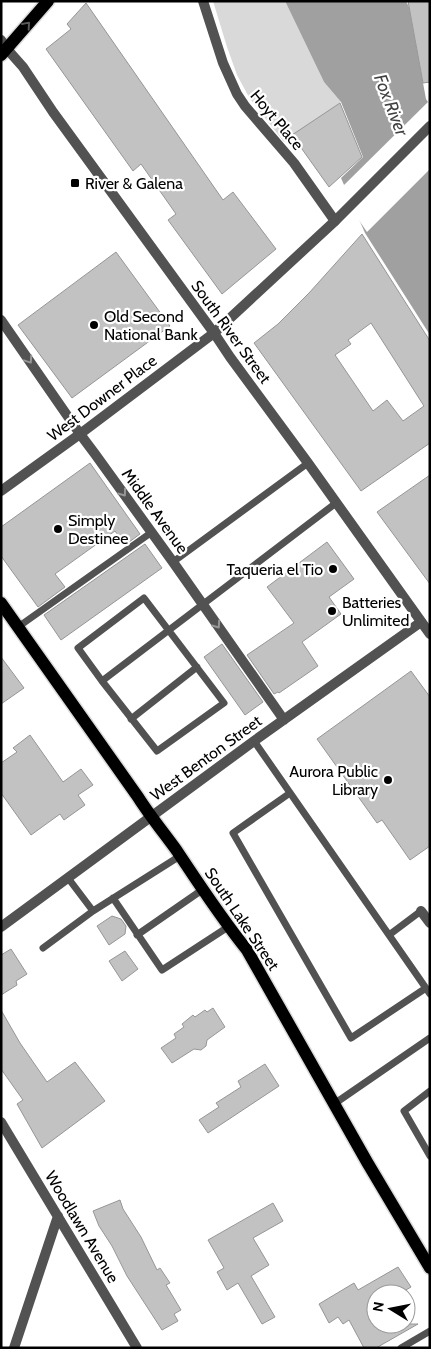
<svg xmlns="http://www.w3.org/2000/svg" width="431" height="1349" font-family="Cabin,sans-serif">
<style>
.green{fill:#d9d9d9}
.water{fill:#a0a0a0}
.pier{fill:#fff}
.building{fill:#c2c2c2;stroke:#969696;fill-rule:evenodd}
.lines{fill:none;stroke-linecap:round;stroke-linejoin:round}
.primary-casing{stroke:#dbdbdb;stroke-width:15}
.service{stroke:#525252;stroke-width:7}
.minor{stroke:#525252;stroke-width:10}
.tertiary{stroke:#525252;stroke-width:10}
.primary{stroke:#000;stroke-width:12}
.oneway{stroke:#595959}
.oneway2{stroke:#979797}
.poi-dot{fill:#000;stroke:#fff;stroke-width:2}
.labels{text-anchor:middle;dominant-baseline:central;stroke-width:4.5;stroke-linejoin:round;paint-order:stroke}
.street-label{font-size:16px;fill:#000;stroke:#fff}
.poi-label{font-size:16px;fill:#000;stroke:#fff;text-anchor:start}
.water-label{font-size:18px;font-style:italic;fill:#414141;stroke:#fff}
</style>
<rect width="100%" height="100%" fill="#fff"/>
<!-- green -->
<path class="green" d="M 213,1 L 285,1 L 324,82 L 341,102 L 284,142 L 250,99 L 237,75 L 227,47 Z"/>
<!-- water -->
<path class="water" d="M 285,1 L 406,1 L 409,7 L 426,99 L 430,105 L 430,335 L 365,233 L 341,178 L 363,157 L 341,102 L 324,82 Z"/>
<!-- pier -->
<path class="pier" d="M 429,101 L 430,169 L 367,232 L 352,210 L 342,187 Z"/>
<!-- building -->
<path class="building" d="M 408,1 L 430,1 L 430,82 L 423,83 Z
M 86,3 L 223,200 L 233,192 L 276,249 L 222,294 L 168,220 L 176,214 L 141,164 L 133,171 L 46,49 L 71,29 L 67,24 Z
M 340,103 L 362,157 L 329,187 L 292,135 Z
M 362,234 L 430,341 L 430,443 L 361,491 L 254,343 L 278,324 L 309,293 ZM 371,323 L 424,406 L 403,421 L 387,400 L 373,411 L 335,355 L 351,344 L 348,340 Z
M 116,252 L 170,326 L 72,398 L 18,325 Z
M 90,463 L 140,534 L 125,545 L 115,531 L 87,551 L 55,574 L 65,587 L 38,607 L 1,556 L 1,527 Z
M 430,475 L 430,584 L 377,512 Z
M 327,542 L 354,579 L 329,597 L 341,614 L 302,642 L 318,666 L 279,693 L 278,692 L 274,694 L 247,655 L 294,623 L 267,587 Z
M 145,544 L 162,568 L 61,640 L 44,615 Z
M 222,644 L 263,702 L 245,715 L 204,657 Z
M 1,657 L 24,688 L 1,704 Z
M 411,671 L 430,697 L 430,846 L 410,860 L 382,820 L 377,823 L 317,739 Z
M 30,735 L 63,782 L 81,769 L 93,785 L 78,795 L 85,805 L 64,820 L 60,814 L 31,835 L 1,793 L 1,763 L 17,752 L 13,748 Z
M 112,916 L 121,919 L 126,926 L 125,934 L 109,945 L 97,926 Z
M 11,949 L 27,974 L 16,981 L 17,985 L 1,995 L 1,955 Z
M 125,951 L 138,969 L 122,981 L 109,961 Z
M 213,1008 L 225,1027 L 207,1040 L 206,1046 L 201,1050 L 194,1049 L 172,1063 L 161,1048 L 176,1038 L 174,1034 L 184,1027 L 182,1024 L 193,1015 L 195,1017 L 205,1010 L 207,1012 Z
M 1,1010 L 20,1043 L 47,1082 L 75,1062 L 105,1101 L 42,1148 L 17,1104 L 23,1100 L 1,1069 Z
M 265,1064 L 279,1086 L 208,1133 L 199,1120 L 219,1107 L 216,1103 L 241,1087 L 238,1081 Z
M 120,1200 L 123,1209 L 141,1237 L 157,1270 L 160,1268 L 170,1283 L 166,1285 L 181,1310 L 174,1314 L 178,1321 L 162,1330 L 127,1276 L 112,1246 L 99,1226 L 93,1211 Z
M 273,1203 L 283,1221 L 253,1238 L 269,1265 L 251,1276 L 275,1317 L 262,1324 L 238,1283 L 227,1290 L 217,1272 L 224,1268 L 208,1240 Z
M 398,1267 L 411,1287 L 399,1294 L 376,1294 L 376,1324 L 418,1324 L 376,1348 L 364,1348 L 349,1320 L 343,1324 L 338,1317 L 329,1323 L 319,1304 L 354,1283 L 358,1290 Z"/>
<g class="lines">
<defs>
<path id="primary" d="M 1,55 L 48,1
M 1,603 L 138,797 C 150,816 164,833 177,851 C 199,884 221,918 247,950 L 367,1162 L 430,1268"/>
</defs>
<!-- primary casing -->
<use href="#primary" class="primary-casing"/>
<!-- service -->
<path class="service" d="M 173,562 L 308,463
M 18,627 L 152,532
M 102,681 L 78,648 L 144,598 L 224,703 L 157,751 L 102,681 C 180,621 258,562 336,503
M 131,719 L 197,667
M 254,741 L 430,994
M 290,793 L 233,833 L 351,1038 L 426,988
M 113,898 L 162,970 L 228,927
M 93,911 L 180,856
M 137,935 L 202,890
M 389,935 L 421,911
M 43,948 L 93,911 L 68,878
M 430,1091 L 404,1111 L 430,1156
M 334,1104 L 430,1038
M 401,1348 L 430,1331"/>
<!-- minor -->
<path class="minor" d="M 203,1 L 223,63 L 237,94 L 245,106 L 294,163 L 335,221
M 1,40 L 7,49 L 23,67 L 53,112 L 214,333
M 1,320 L 80,434 L 95,454 L 173,562 L 284,720
M 421,911 L 430,923
M 1,927 L 254,741 L 421,622
M 1,1122 L 137,1348
M 14,1348 L 58,1216"/>
<!-- tertiary -->
<path class="tertiary" d="M 214,333 L 230,357 L 308,463 L 430,634
M 1,491 L 80,434 L 214,333 L 335,221 L 430,126"/>
<!-- primary -->
<use href="#primary" class="primary"/>
</g>
<!-- one-way arrows -->
<defs><path id="oneway-chevron" d="M-2-3.5L2.5 0L-2 3.5" fill="none" stroke-width="1.6" stroke-linecap="round" stroke-linejoin="round" transform="scale(1.25)"/></defs>
<use class="oneway" href="#oneway-chevron" transform="translate(27 25) rotate(-49)"/>
<g class="oneway2">
<use href="#oneway-chevron" transform="translate(29 360) rotate(56)"/>
<use href="#oneway-chevron" transform="translate(123 493) rotate(54)"/>
<use href="#oneway-chevron" transform="translate(217 625) rotate(55)"/>
</g>
<!-- markers -->
<g class="poi-dot">
<rect x="70" y="178" width="10" height="10" rx="2.5"/>
<circle cx="94" cy="325" r="5"/>
<circle cx="58" cy="529" r="5"/>
<circle cx="333" cy="569" r="5"/>
<circle cx="332" cy="611" r="5"/>
<circle cx="388" cy="780" r="5"/>
</g>
<g class="labels">
<!-- street labels -->
<g class="street-label">
<text transform="translate(277 120) rotate(50)">Hoyt Place</text>
<text transform="translate(231 332) rotate(54)">South River Street</text>
<text transform="translate(102 398) rotate(-37)">West Downer Place</text>
<text transform="translate(155 511) rotate(54)">Middle Avenue</text>
<text transform="translate(206 758) rotate(-36)">West Benton Street</text>
<text transform="translate(242 919) rotate(56)">South Lake Street</text>
<text transform="translate(82 1227) rotate(59)">Woodlawn Avenue</text>
</g>
<!-- poi labels -->
<g class="poi-label">
<text x="85" y="183">River &amp; Galena</text>
<text x="104" y="316">Old Second<tspan x="104" dy="18">National Bank</tspan></text>
<text x="68" y="520">Simply<tspan x="68" dy="18">Destinee</tspan></text>
<text x="323" y="569" text-anchor="end">Taqueria el Tio</text>
<text x="342" y="602">Batteries<tspan x="342" dy="18">Unlimited</tspan></text>
<text x="378" y="771" text-anchor="end">Aurora Public<tspan x="378" dy="18">Library</tspan></text>
</g>
<!-- water labels -->
<g class="water-label">
<text transform="translate(391 105) rotate(69)">Fox River</text>
</g>
</g>
<!-- border -->
<rect width="431" height="1349" fill="none" stroke="#000000" stroke-width="5"/>
<!-- north arrow -->
<g transform="translate(391 1309) rotate(280)"><circle r="24" fill="#ffffff" stroke="#999999"/>
<path d="M0-4L9 19L0 12L-9 19Z" fill="#000000"/>
<text y="-8" font-size="14" font-weight="bold" text-anchor="middle" fill="#000000">N</text>
</g>
</svg>
